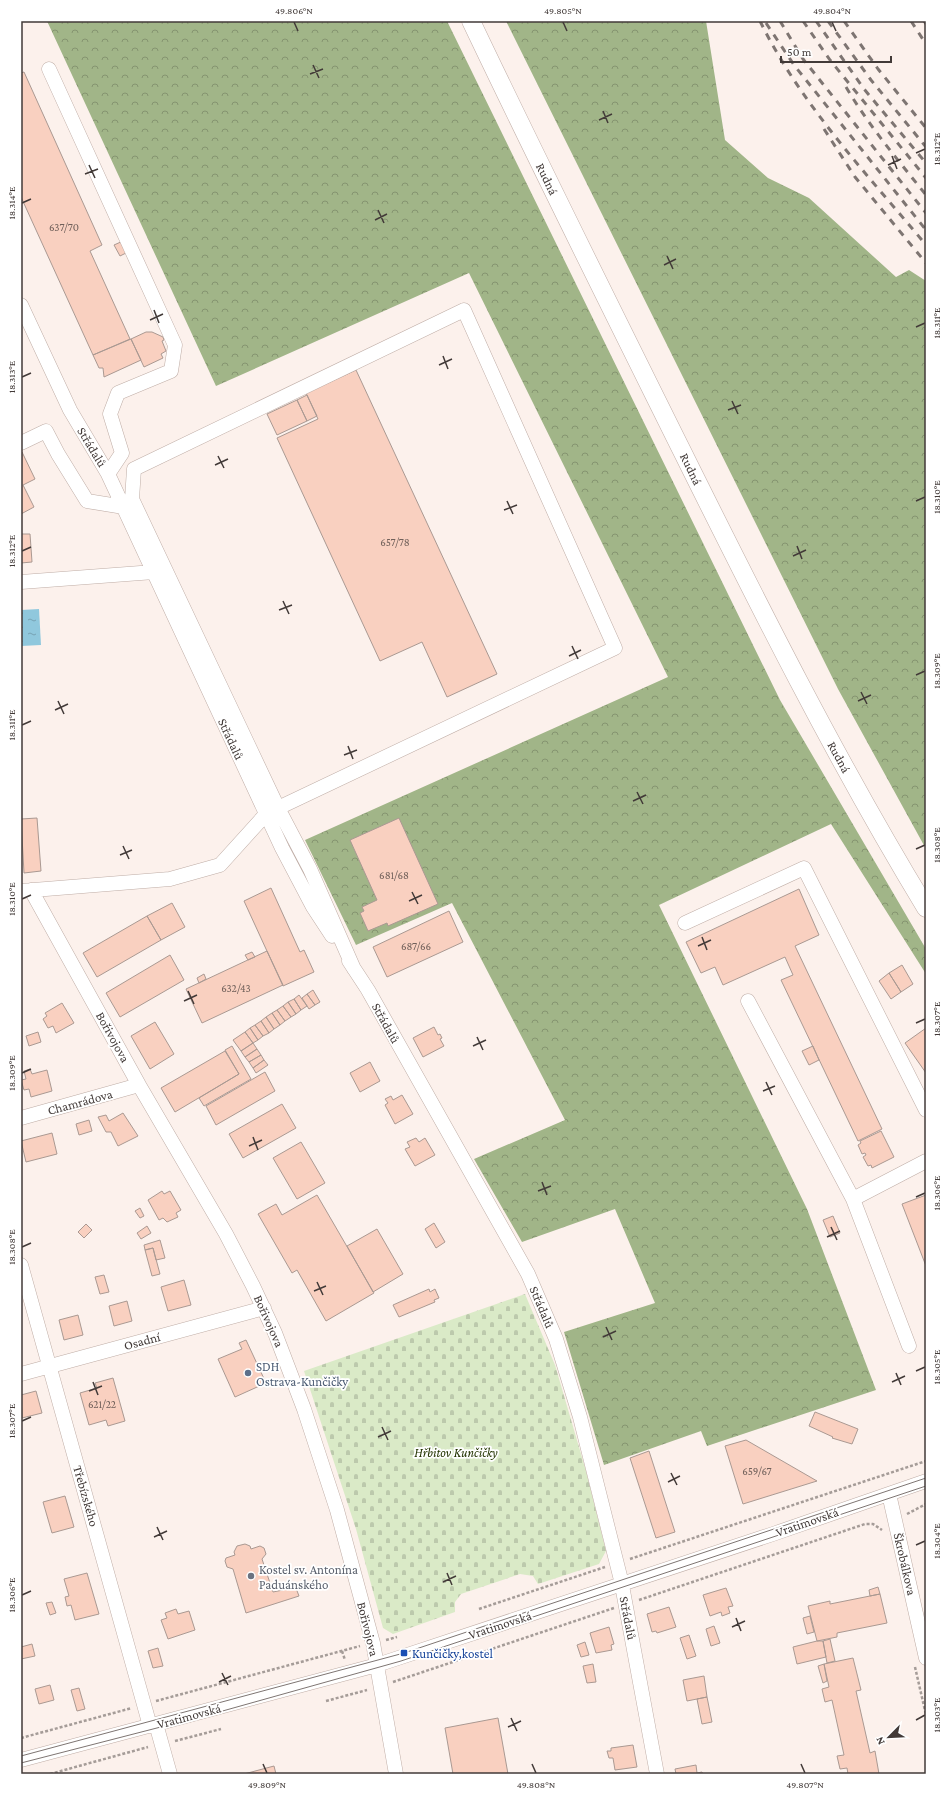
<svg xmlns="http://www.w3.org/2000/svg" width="947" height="1795" font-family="'Crimson Pro',serif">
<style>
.forest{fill:url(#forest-crowns)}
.cemetery{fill:url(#cemetery-stones)}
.water{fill:url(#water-ripples)}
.building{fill:#f9d0c0;stroke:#aa9992}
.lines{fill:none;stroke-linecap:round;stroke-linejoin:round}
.minor-casing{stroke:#bfada6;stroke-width:15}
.major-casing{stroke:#bfada6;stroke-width:19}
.path{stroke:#a59c98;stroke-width:2.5;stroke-dasharray:3 2;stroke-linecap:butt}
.minor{stroke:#fff;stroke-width:14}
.major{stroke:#fff;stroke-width:18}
.tram{stroke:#7e7572;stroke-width:1}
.rail{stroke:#7e7572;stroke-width:3;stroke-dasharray:7 7;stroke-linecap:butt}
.ticks{fill:none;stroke:#423a38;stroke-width:1.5}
.service-dot{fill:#5c6f8a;stroke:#fff;stroke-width:1.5}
.worship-dot{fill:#6b7280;stroke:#fff;stroke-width:1.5}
.transit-dot{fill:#1a4fb4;stroke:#fff;stroke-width:1.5}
.labels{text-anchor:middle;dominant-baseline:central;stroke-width:3.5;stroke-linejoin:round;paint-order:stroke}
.number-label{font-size:11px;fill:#70605a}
.street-label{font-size:13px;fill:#423a38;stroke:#fff}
.service-label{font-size:13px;fill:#4e5e75;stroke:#fff;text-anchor:start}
.park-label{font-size:13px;font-style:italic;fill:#233401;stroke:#fff}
.worship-label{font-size:13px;fill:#5b616d;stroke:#fff;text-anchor:start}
.transit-label{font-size:13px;fill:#164399;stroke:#fff;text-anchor:start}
.neatline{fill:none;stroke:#423a38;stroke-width:1.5}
.ticks-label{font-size:10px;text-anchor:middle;fill:#423a38}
</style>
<defs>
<pattern id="forest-crowns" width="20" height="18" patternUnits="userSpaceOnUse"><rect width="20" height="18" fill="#a1b588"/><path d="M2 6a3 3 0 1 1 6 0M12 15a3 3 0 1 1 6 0" fill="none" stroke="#859470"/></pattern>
<pattern id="cemetery-stones" width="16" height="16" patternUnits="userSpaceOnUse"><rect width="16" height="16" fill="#daeac7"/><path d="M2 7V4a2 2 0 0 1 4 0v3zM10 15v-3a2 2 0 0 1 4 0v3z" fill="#bcc9ac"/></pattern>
<pattern id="water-ripples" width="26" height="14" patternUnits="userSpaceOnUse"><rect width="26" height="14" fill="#90c8dd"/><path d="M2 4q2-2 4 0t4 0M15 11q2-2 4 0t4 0" fill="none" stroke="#77a3b4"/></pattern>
</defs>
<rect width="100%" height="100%" fill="#fcf1ec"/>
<!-- forest -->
<path class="forest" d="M 47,21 L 447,21 L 780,700 L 926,949 L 926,974 L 831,824 L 659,905 L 807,1209 L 876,1390 L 707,1446 L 701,1431 L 604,1465 L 564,1332 L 655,1303 L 615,1209 L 522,1242 L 474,1159 L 565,1120 L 452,903 L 356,945 L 305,840 L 668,677 L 469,273 L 216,386 Z
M 506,21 L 706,21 L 725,140 L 768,178 L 809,198 L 896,277 L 909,270 L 926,281 L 926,849 L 838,689 Z"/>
<!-- cemetery -->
<path class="cemetery" d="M 525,1294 L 555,1365 L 586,1471 L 606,1551 L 599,1564 L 538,1584 L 533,1576 L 520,1574 L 461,1594 L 455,1602 L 455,1612 L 393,1634 L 383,1628 L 356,1529 L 304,1371 Z"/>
<!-- water -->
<path class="water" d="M 39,609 L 41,645 L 21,646 L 21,610 Z"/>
<!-- building -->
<path class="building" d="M 24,72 L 102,245 L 90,251 L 130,339 L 93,355 L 21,197 L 21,73 Z
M 123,241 L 128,252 L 120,256 L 114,245 Z
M 146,332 L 152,332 L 163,337 L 164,340 L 162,341 L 166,351 L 161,354 L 163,358 L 144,367 L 131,339 Z
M 131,339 L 141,360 L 104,377 L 103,368 L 99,368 L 93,355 Z
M 356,370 L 497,674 L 447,697 L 422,642 L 380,661 L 277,438 L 318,419 L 306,393 Z
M 307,395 L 317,416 L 307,421 L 297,400 Z
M 297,400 L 307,421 L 277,435 L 267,414 Z
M 22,452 L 35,479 L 23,485 L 34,507 L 21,514 Z
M 21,534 L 30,534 L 32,562 L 21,563 Z
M 37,818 L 41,871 L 24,873 L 21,819 Z
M 399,818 L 438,904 L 388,926 L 387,923 L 368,931 L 360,913 L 364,911 L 362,907 L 377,900 L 350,840 Z
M 271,888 L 300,952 L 304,950 L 314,972 L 283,986 L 244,901 Z
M 799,889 L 819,935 L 795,946 L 882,1129 L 858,1141 L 781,980 L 793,975 L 785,957 L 723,985 L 715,967 L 701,973 L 686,942 Z
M 172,903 L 185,927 L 161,940 L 147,916 Z
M 449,911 L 463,942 L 387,977 L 373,947 Z
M 147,916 L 161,940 L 97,977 L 83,953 Z
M 267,951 L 283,985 L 202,1023 L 186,989 Z
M 252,952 L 255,957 L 248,960 L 245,955 Z
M 170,955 L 184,980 L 120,1017 L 106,993 Z
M 902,965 L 913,984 L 901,992 L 889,973 Z
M 889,973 L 901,992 L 891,999 L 879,981 Z
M 204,974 L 206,979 L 199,983 L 197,978 Z
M 313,990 L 320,1002 L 315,1005 L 307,994 Z
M 307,994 L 315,1005 L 309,1009 L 302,998 Z
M 299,995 L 307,1006 L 301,1010 L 294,999 Z
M 294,999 L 301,1010 L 296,1014 L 288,1002 Z
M 288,1002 L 296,1014 L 291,1017 L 283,1006 Z
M 62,1003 L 74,1023 L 56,1033 L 53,1026 L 48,1028 L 43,1019 L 47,1016 L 45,1013 Z
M 283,1006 L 291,1017 L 285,1021 L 277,1010 Z
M 277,1010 L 285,1021 L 280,1025 L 272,1013 Z
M 272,1013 L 280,1025 L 274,1029 L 266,1017 Z
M 266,1017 L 274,1029 L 269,1033 L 261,1021 Z
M 261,1021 L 269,1033 L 263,1036 L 255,1025 Z
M 155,1022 L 174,1054 L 150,1069 L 131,1036 Z
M 255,1025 L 263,1036 L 258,1040 L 250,1028 Z
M 434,1027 L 438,1035 L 440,1034 L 442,1038 L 440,1039 L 444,1046 L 423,1057 L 413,1038 Z
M 250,1028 L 258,1040 L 253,1043 L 245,1032 Z
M 926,1028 L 926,1073 L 905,1043 Z
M 38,1032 L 41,1042 L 29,1046 L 26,1036 Z
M 245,1032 L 253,1043 L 241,1051 L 233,1040 Z
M 253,1043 L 257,1049 L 245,1057 L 241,1051 Z
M 232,1046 L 251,1079 L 204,1106 L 199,1098 L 239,1074 L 225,1050 Z
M 813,1046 L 819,1060 L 809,1065 L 802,1051 Z
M 257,1049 L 261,1055 L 249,1062 L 245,1057 Z
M 225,1051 L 239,1074 L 175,1112 L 161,1088 Z
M 261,1055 L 264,1060 L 253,1068 L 249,1062 Z
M 264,1060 L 268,1065 L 256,1073 L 253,1068 Z
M 370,1062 L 380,1081 L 360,1092 L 350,1073 Z
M 30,1069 L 32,1074 L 47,1070 L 52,1091 L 31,1097 L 29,1089 L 24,1090 L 21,1080 L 26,1079 L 24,1071 Z
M 265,1072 L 275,1091 L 216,1125 L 206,1106 Z
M 402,1095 L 413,1114 L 395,1124 L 385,1105 L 388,1103 L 385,1099 L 391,1096 L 393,1100 Z
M 282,1104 L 296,1128 L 243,1158 L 229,1134 Z
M 123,1113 L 138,1136 L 118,1146 L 111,1132 L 106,1132 L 98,1117 L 106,1115 L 109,1121 Z
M 89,1120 L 92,1131 L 79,1135 L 76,1124 Z
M 881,1131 L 894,1157 L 872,1168 L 871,1165 L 868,1166 L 863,1157 L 866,1155 L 865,1153 L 862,1154 L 858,1145 L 861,1143 L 860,1141 Z
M 52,1133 L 57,1154 L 26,1162 L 21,1141 Z
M 416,1138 L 419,1142 L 425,1138 L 435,1155 L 415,1166 L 405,1149 L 410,1147 L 407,1142 Z
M 301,1142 L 325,1183 L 297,1199 L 273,1158 Z
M 162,1191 L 164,1194 L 170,1191 L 181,1210 L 176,1213 L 178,1217 L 167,1222 L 163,1218 L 159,1220 L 148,1200 Z
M 317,1195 L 374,1293 L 326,1321 L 297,1270 L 292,1273 L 258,1214 L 276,1204 L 282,1215 Z
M 926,1195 L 926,1266 L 902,1204 Z
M 140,1208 L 144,1216 L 140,1218 L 135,1211 Z
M 833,1216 L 840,1233 L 830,1237 L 823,1220 Z
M 434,1223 L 445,1242 L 436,1248 L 425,1229 Z
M 86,1224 L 92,1230 L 84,1238 L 78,1232 Z
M 147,1226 L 151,1233 L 141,1239 L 137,1233 Z
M 377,1229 L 403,1274 L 373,1292 L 347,1246 Z
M 160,1240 L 165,1258 L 156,1260 L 153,1248 L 145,1250 L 144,1245 Z
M 153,1248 L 160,1274 L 152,1276 L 145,1250 Z
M 104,1275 L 109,1292 L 100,1294 L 95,1277 Z
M 184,1280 L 191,1305 L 168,1311 L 161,1287 Z
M 429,1289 L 430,1292 L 435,1289 L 439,1298 L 434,1300 L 435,1302 L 399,1317 L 393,1305 Z
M 127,1301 L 132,1321 L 114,1326 L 109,1306 Z
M 78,1315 L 83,1335 L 64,1340 L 59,1320 Z
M 246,1340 L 266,1383 L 235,1397 L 218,1359 L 242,1349 L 239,1343 Z
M 113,1378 L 125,1421 L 108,1426 L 106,1420 L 89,1425 L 80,1393 L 97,1388 L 95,1383 Z
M 36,1391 L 42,1413 L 22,1418 L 21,1395 Z
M 815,1412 L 858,1429 L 852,1444 L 832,1438 L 833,1437 L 809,1426 Z
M 746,1440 L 817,1481 L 743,1504 L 725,1446 Z
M 649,1451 L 675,1532 L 656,1538 L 630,1458 Z
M 65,1496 L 74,1527 L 52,1533 L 43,1502 Z
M 245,1544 L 250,1546 L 251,1549 L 260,1546 L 264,1548 L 266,1554 L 262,1559 L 273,1592 L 283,1590 L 282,1587 L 294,1583 L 299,1596 L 246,1613 L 233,1569 L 227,1567 L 225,1561 L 226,1558 L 235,1555 L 234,1552 L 237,1546 Z
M 87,1573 L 99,1614 L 75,1620 L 71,1605 L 67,1606 L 65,1597 L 69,1596 L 64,1579 Z
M 878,1587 L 880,1594 L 870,1596 L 869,1590 Z
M 726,1588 L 733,1606 L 728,1607 L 730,1613 L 722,1616 L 721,1612 L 710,1616 L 703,1595 Z
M 880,1594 L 887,1623 L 837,1633 L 837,1637 L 817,1641 L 808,1606 L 830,1601 L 830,1604 Z
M 52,1602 L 56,1613 L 50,1615 L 46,1603 Z
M 669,1607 L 676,1627 L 657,1633 L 656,1631 L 652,1632 L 647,1614 Z
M 176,1609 L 178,1614 L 189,1611 L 195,1630 L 168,1639 L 161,1620 L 167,1618 L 165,1613 Z
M 810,1616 L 814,1632 L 807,1634 L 803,1618 Z
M 714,1626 L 720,1643 L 711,1646 L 706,1629 Z
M 609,1627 L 614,1644 L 611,1645 L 612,1650 L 596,1653 L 590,1633 Z
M 689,1635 L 696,1656 L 687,1659 L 680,1638 Z
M 830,1639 L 835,1661 L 827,1663 L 823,1641 Z
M 817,1641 L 823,1641 L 826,1657 L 797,1664 L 793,1647 Z
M 585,1642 L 589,1655 L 581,1657 L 577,1645 Z
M 32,1644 L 35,1656 L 21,1659 L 21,1647 Z
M 158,1648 L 163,1666 L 153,1668 L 148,1651 Z
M 853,1658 L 861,1690 L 856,1691 L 870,1753 L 875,1751 L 879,1774 L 848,1774 L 847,1768 L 840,1769 L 837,1756 L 844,1755 L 832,1700 L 825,1702 L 822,1689 L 829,1687 L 824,1664 Z
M 593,1664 L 596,1682 L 587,1683 L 583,1666 Z
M 824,1664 L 827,1681 L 823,1683 L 818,1666 Z
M 704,1676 L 707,1697 L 687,1701 L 683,1680 Z
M 50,1685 L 54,1700 L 39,1704 L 35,1689 Z
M 79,1688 L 85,1709 L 77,1711 L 71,1690 Z
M 707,1697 L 712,1722 L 702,1724 L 697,1699 Z
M 498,1718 L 508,1774 L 453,1774 L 445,1728 Z
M 633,1745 L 637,1767 L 615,1770 L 613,1758 L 609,1758 L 607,1751 L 611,1751 L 611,1748 Z
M 696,1765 L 697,1773 L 702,1772 L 703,1774 L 676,1774 L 675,1769 Z
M 274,1766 L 276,1774 L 244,1774 Z"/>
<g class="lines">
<defs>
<path id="minor" d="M 49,69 L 175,345 L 171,371 L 118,393 L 110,414 L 122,453 L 108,474
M 21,305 L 70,410 L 108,474 L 282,848 L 313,907 L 332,936
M 21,443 L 46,431 L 58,454 L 87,501 L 124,507
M 21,582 L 154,572
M 278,808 L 615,648 L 464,310 L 134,469 L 132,499 L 278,808 L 310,869 L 354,969
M 31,890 L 139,1085 L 226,1234 L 253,1286 L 275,1333 L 304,1409 L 337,1510 L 373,1643 L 396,1774
M 21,891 L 170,879 L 220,865 L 266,814
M 685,923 L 804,868 L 926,1110
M 349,961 L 368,990 L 528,1274 L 556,1339 L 580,1417 L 621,1580 L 657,1774
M 748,1001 L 853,1199 L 909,1346
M 21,1118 L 139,1085
M 853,1199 L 926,1161
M 21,1265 L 150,1726
M 21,1374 L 264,1308
M 889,1494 L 926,1658
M 156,1724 L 170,1774
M 21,1760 L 377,1665 L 773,1534 L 926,1481"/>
<path id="major" d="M 471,21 C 539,164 610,306 681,449 C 758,604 836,760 926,908"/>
</defs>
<!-- minor casing -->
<use href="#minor" class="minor-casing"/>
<!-- major casing -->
<use href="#major" class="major-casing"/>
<!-- path -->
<path class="path" d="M 907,1514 L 926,1504
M 630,1559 L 926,1461
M 639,1600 L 865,1524 L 873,1524 L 882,1530
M 479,1609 L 605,1567
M 386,1640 L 397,1637
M 342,1651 L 345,1660
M 915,1667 L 926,1715
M 393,1682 L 614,1608
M 156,1701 L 360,1646
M 326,1701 L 367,1690
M 21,1738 L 132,1708
M 175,1741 L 221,1729
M 50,1774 L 148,1747"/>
<!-- minor -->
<use href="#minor" class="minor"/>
<!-- major -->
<use href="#major" class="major"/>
<!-- tram -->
<path class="tram" d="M 21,1756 L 404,1653 L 926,1478
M 21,1763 L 219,1712 L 401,1661 L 926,1486"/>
<!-- rail -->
<path class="rail" d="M 760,21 C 801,105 867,174 926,245
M 780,21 L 803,59 L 926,213
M 803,21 L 830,60 L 926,178
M 816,21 L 864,89 L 926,163
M 828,21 L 871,80 L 926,147
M 844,21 L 878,69 L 926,128
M 911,21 L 926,44
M 924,21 L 926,24
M 766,23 L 794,65 L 926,230
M 846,87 C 869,126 898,160 926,195
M 824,129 L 855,177 L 926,263"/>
</g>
<!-- ticks -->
<path class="ticks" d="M 294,22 L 298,31M 563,22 L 567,31M 832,22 L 836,31M 313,65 L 319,78M 310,74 L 323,69M 603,111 L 608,123M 599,120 L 612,114M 916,153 L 925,149M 892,156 L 897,169M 89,165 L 95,178M 888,165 L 901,159M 85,174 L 98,169M 22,203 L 31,199M 378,210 L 384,223M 375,220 L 387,214M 667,256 L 673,269M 664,265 L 676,259M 154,310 L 159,323M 150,320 L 163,314M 916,327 L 925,323M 443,356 L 448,369M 439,365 L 452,359M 22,377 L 31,373M 732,401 L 738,414M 728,410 L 741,405M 218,456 L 224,468M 215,465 L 228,459M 507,501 L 513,514M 916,501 L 925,497M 504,510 L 517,505M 797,546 L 802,559M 22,551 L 31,547M 793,556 L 806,550M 283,601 L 289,614M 279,610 L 292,605M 572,646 L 578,659M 569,656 L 581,650M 916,675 L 925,671M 861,692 L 867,704M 58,701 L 64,714M 858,701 L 871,695M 55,710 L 68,704M 22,725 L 31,721M 348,746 L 353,759M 344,755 L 357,750M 637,792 L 643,804M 633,801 L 646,795M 123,846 L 129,859M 916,849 L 925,845M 120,855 L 132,850M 412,892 L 418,904M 22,899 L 31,895M 409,901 L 422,895M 702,937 L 707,950M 698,946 L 711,940M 188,991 L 194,1004M 184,1001 L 197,995M 916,1023 L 925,1019M 477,1037 L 483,1050M 473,1046 L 486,1040M 22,1073 L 31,1069M 766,1082 L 772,1095M 763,1091 L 775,1086M 253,1137 L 258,1150M 249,1146 L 262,1140M 542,1182 L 547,1195M 538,1191 L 551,1186M 916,1197 L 925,1193M 831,1227 L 837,1240M 827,1237 L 840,1231M 22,1247 L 31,1243M 317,1282 L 323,1295M 314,1291 L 326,1286M 606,1327 L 612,1340M 603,1337 L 616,1331M 916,1371 L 925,1367M 896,1373 L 901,1385M 93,1382 L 98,1395M 892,1382 L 905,1376M 89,1391 L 102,1386M 22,1421 L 31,1417M 382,1427 L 388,1440M 378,1437 L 391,1431M 671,1473 L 677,1485M 668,1482 L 680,1476M 157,1527 L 163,1540M 154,1537 L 167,1531M 916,1545 L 925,1541M 447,1573 L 452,1585M 443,1582 L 456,1576M 22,1595 L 31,1591M 736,1618 L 741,1631M 732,1627 L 745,1621M 222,1673 L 228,1685M 219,1682 L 231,1676M 511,1718 L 517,1731M 916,1720 L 925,1715M 508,1727 L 521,1721M 263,1764 L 267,1773M 532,1764 L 536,1773M 801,1764 L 805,1773"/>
<!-- markers -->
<circle class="service-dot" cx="248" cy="1373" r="4"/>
<circle class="worship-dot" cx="251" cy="1576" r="4"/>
<rect class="transit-dot" x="400" y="1649" width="8" height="8" rx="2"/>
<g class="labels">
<!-- number labels -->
<g class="number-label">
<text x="64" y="227">637/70</text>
<text x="395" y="542">657/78</text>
<text x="394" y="875">681/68</text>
<text x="416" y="946">687/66</text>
<text x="236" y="988">632/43</text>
<text x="102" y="1404">621/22</text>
<text x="757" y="1471">659/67</text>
</g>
<!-- street labels -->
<g class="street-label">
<text transform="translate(547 179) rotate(64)">Rudná</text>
<text transform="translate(92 447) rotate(59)">Střádalů</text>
<text transform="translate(691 469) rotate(64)">Rudná</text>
<text transform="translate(231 739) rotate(65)">Střádalů</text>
<text transform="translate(839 757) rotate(61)">Rudná</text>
<text transform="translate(386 1023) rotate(61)">Střádalů</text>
<text transform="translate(113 1037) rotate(61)">Bořivojova</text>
<text transform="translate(80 1102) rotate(-15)">Chamrádova</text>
<text transform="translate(542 1307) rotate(67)">Střádalů</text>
<text transform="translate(269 1321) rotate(66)">Bořivojova</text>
<text transform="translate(142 1341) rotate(-15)">Osadní</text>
<text transform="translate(86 1496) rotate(74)">Třebízského</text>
<text transform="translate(807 1522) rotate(-19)">Vratimovská</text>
<text transform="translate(905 1564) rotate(77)">Škrobálkova</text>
<text transform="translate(628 1618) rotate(79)">Střádalů</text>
<text transform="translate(500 1625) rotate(-18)">Vratimovská</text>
<text transform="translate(368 1629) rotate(76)">Bořivojova</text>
<text transform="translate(189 1716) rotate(-15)">Vratimovská</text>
</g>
<!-- service labels -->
<g class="service-label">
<text x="256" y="1366">SDH<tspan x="256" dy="15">Ostrava-Kunčičky</tspan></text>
</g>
<!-- park labels -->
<g class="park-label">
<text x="456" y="1452">Hřbitov Kunčičky</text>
</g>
<!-- worship labels -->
<g class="worship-label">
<text x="259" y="1569">Kostel sv. Antonína<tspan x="259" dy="15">Paduánského</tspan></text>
</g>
<!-- transit labels -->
<g class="transit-label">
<text x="412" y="1653">Kunčičky,kostel</text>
</g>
</g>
<!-- border -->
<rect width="947" height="1795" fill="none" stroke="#ffffff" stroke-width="44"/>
<!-- north arrow -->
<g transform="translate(889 1737) rotate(246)" stroke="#ffffff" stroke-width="3" paint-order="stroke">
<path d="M0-3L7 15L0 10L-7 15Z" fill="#423a38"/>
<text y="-6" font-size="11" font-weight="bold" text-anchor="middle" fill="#423a38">N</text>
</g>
<!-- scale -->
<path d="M781 56v6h110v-6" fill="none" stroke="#423a38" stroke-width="2"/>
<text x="787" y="56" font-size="12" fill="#423a38" stroke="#ffffff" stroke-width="3" paint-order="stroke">50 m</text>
<rect x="22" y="22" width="903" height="1751" class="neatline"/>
<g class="ticks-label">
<text x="294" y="14">49.806°N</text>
<text x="563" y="14">49.805°N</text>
<text x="832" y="14">49.804°N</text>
<text transform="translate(936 149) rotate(-90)" y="4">18.312°E</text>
<text transform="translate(11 203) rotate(-90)" y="4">18.314°E</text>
<text transform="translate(936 323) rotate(-90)" y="4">18.311°E</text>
<text transform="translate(11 377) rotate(-90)" y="4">18.313°E</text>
<text transform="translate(936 497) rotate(-90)" y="4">18.310°E</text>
<text transform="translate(11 551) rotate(-90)" y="4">18.312°E</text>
<text transform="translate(936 671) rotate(-90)" y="4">18.309°E</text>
<text transform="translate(11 725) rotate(-90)" y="4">18.311°E</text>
<text transform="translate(936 845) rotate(-90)" y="4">18.308°E</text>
<text transform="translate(11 899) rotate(-90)" y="4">18.310°E</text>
<text transform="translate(936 1019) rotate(-90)" y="4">18.307°E</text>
<text transform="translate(11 1073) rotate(-90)" y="4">18.309°E</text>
<text transform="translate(936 1193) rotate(-90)" y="4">18.306°E</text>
<text transform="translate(11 1247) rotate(-90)" y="4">18.308°E</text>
<text transform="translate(936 1367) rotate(-90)" y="4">18.305°E</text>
<text transform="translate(11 1421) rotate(-90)" y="4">18.307°E</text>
<text transform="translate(936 1541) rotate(-90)" y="4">18.304°E</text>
<text transform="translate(11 1595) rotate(-90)" y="4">18.306°E</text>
<text transform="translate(936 1715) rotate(-90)" y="4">18.303°E</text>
<text x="267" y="1788">49.809°N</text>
<text x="536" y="1788">49.808°N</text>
<text x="805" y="1788">49.807°N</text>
</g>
</svg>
